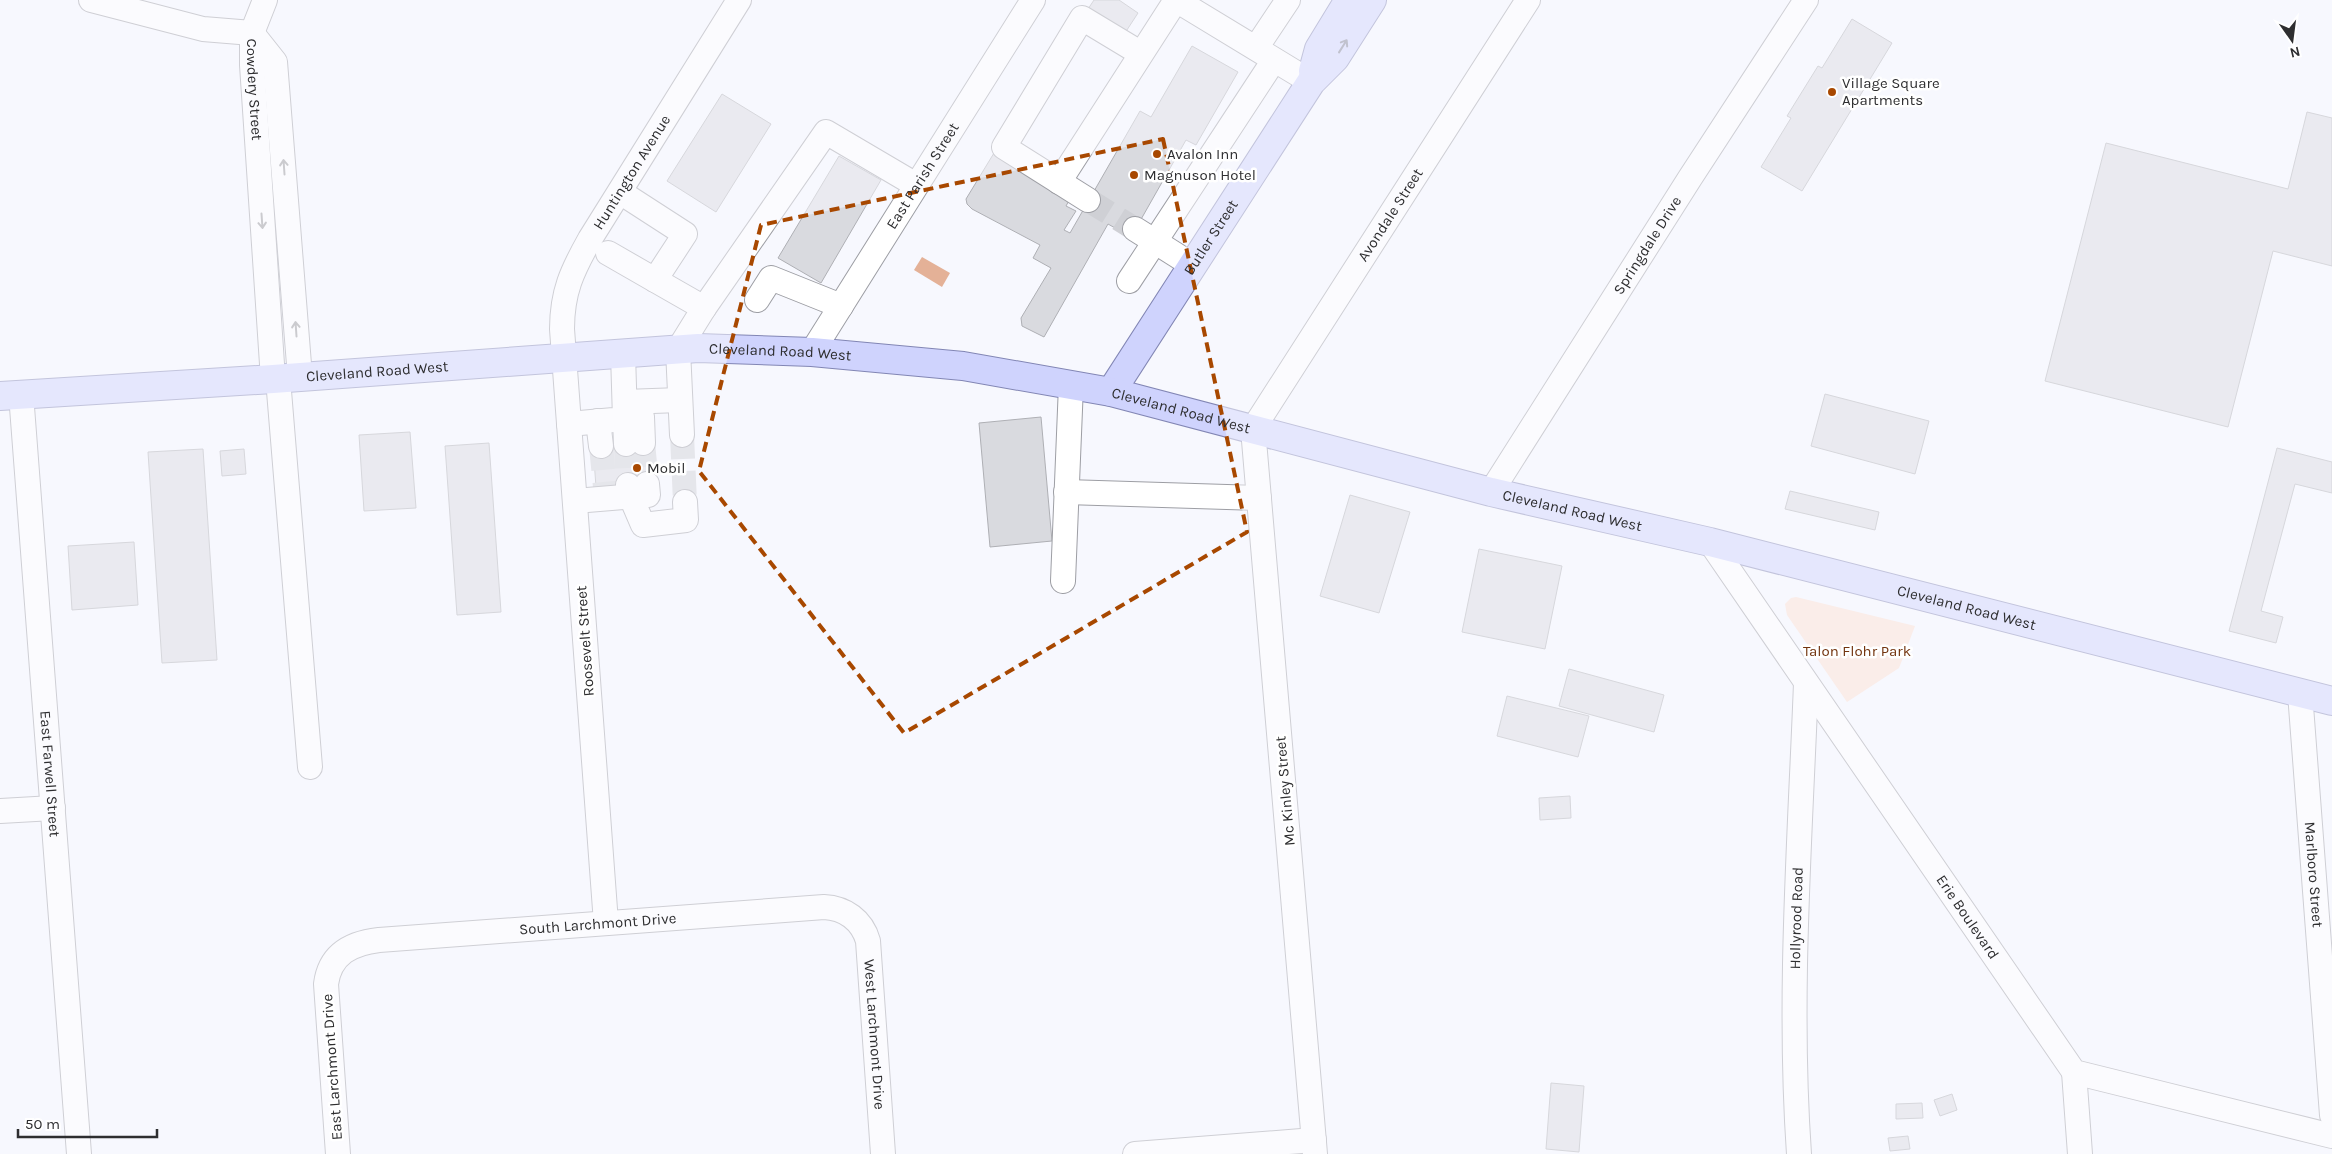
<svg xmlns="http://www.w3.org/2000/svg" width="2332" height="1154" font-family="Karla,sans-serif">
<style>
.green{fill:#fddfd0}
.water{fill:#e4b197}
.building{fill:#d9dadf;stroke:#aeafb4}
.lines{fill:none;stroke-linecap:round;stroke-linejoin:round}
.minor-tunnel{stroke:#cfd0d5;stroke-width:24;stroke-dasharray:24 12;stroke-linecap:butt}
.minor-casing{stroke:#9d9ea4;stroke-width:26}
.major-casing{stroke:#8286b4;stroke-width:30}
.minor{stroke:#fff;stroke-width:24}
.major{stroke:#cfd3fd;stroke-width:28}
.oneway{stroke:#7e8096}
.oneway2{stroke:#969698}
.marked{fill:none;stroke:#a84800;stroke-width:4;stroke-dasharray:10 6;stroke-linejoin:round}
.poi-dot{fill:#a84800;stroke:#fff;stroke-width:2}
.labels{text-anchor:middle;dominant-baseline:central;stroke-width:5;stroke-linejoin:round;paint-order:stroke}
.poi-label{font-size:15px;fill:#2e2e30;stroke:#fff;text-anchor:start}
.street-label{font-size:15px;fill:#2e2e30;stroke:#fff}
.park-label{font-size:15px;fill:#72330d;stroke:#fff}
</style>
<rect width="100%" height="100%" fill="#f7f8fe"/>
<!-- green -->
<path class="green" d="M 1796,597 L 1915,626 L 1899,668 L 1847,702 L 1787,615 L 1785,604 L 1791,598 Z"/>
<!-- water -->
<path class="water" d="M 922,257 L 950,273 L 942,287 L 914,270 Z"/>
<!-- building -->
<path class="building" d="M 1094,0 L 1119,0 L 1138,13 L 1125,33 L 1088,9 Z
M 1852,19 L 1892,43 L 1802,191 L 1761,167 L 1791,118 L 1787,116 L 1818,66 L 1822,68 Z
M 1192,46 L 1238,72 L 1196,145 L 1186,140 L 1131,237 L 1108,224 L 1044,337 L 1022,326 L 1021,318 L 1051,268 L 1033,258 L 1040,245 L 972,209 L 967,204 L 966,199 L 994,153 L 1071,197 L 1066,206 L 1076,211 L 1064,230 L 1070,233 L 1140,111 L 1151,117 Z
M 722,94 L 771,124 L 716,212 L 667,181 Z
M 2307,112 L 2332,118 L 2332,266 L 2273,251 L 2228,427 L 2045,381 L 2106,143 L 2288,189 Z
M 839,156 L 881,180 L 821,283 L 778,258 Z
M 1825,394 L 1929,421 L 1915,474 L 1811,446 Z
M 1041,417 L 1052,541 L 990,547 L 979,423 Z
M 410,432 L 416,508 L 364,511 L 359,435 Z
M 489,443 L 501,612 L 457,615 L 445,446 Z
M 649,443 L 652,484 L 596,487 L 593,446 Z
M 2277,448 L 2332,462 L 2332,493 L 2295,484 L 2261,611 L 2283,617 L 2276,643 L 2229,631 Z
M 203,449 L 217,660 L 162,663 L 148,452 Z
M 244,449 L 246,474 L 222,476 L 220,451 Z
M 1790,491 L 1879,512 L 1875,530 L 1785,509 Z
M 1350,495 L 1410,512 L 1379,613 L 1320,596 Z
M 134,542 L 138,605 L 72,610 L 68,546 Z
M 1479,549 L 1562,566 L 1545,649 L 1462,632 Z
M 1569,669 L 1664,695 L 1654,732 L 1559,706 Z
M 1507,696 L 1589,716 L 1578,757 L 1497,736 Z
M 1570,796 L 1571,818 L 1540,820 L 1539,798 Z
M 1551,1083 L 1584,1086 L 1579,1152 L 1546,1149 Z
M 1952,1094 L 1957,1110 L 1940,1116 L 1934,1100 Z
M 1922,1103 L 1923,1118 L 1896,1119 L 1896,1104 Z
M 1908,1136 L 1910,1149 L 1890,1151 L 1888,1138 Z"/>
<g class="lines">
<!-- minor-tunnel -->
<path class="minor-tunnel" d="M 1088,200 L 1135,229
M 682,435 L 685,502
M 643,443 L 647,484
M 626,444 L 628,485
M 601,446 L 605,487"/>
<defs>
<g id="minor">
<path d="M 91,0 L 203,29 L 252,33"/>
<path id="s1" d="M 265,0 L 252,33 L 252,65 L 273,379"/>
<path d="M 1176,0 L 1311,82"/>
<path d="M 252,33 L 275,62 L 300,377"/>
<path d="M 1256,48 L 1288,0"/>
<path d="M 1059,182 L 1176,0"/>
<path d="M 620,192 L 685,234 L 655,280 L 704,308"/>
<path d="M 1088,200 L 1004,147 L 1082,18 L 1140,53"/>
<path d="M 1135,229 L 1192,265"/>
<path d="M 608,253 L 655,280"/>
<path d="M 1129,281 L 1274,60"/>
<path d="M 757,300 L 771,278 L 841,306"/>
<path id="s2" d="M 812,352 L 1033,0"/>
<path d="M 278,379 L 310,767"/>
<path id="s3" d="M 21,394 L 79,1154"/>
<path d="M 625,402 L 680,400"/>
<path d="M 598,421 L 601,446"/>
<path d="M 569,424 L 625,419 L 623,354"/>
<path d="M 682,435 L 678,350 L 704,308 L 826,132 L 916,185"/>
<path d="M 626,444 L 625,419 L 642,417 L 643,443"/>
<path d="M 628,485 L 631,497 L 643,525 L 686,520 L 685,502"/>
<path d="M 1066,492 L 1259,498"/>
<path id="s4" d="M 1491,492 L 1690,178 L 1806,0"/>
<path d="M 575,501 L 648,495 L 647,484"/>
<path id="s5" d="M 1710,542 L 2074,1072 L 2332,1136"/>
<path d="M 1063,581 L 1071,385"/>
<path id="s6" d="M 2300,693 L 2332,1115"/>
<path d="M 0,811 L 53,808"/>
<path id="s7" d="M 606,923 L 562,329 C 562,292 572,271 590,239 L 739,0"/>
<path d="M 2074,1072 L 2080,1154"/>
<path id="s8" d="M 338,1154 L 326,984 C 330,954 352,943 379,940 L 824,907 C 845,908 862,920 868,941 L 883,1154"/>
<path d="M 1135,1154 L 1314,1140"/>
<path id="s9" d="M 1315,1154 L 1253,429 L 1528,0"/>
<path id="s10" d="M 1799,1154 C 1788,997 1800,840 1806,683"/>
</g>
<g id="major">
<path d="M 1313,71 L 1319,49 L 1349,0"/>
<path id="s11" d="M 1111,392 L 1311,82 L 1335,58 L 1372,0"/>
<path id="s12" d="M 0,396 L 273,379 L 698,348 L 812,352 L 963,366 L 1111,392 L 1491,492 L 1710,542 L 2332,701"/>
</g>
</defs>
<!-- minor casing -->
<use href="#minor" class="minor-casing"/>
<!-- major casing -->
<use href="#major" class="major-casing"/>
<!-- minor -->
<use href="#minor" class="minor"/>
<!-- major -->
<use href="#major" class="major"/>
</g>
<!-- one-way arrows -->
<defs><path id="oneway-shaft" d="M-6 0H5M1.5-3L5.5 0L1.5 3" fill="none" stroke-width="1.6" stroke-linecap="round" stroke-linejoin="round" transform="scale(1.25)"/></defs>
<use class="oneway" href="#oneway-shaft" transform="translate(1343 46) rotate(-58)"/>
<g class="oneway2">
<use href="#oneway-shaft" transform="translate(284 167) rotate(-94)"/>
<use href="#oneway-shaft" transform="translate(262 221) rotate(86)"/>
<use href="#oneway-shaft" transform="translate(296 329) rotate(-94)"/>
</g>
<!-- marked area -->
<path d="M0 0H2332V1154H0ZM 1163,139 L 1247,532 L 904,733 L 699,471 L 761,225 Z" fill="#f7f8fe" fill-opacity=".55" fill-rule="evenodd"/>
<path class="marked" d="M 1163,139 L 1247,532 L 904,733 L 699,471 L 761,225 Z"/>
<!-- markers -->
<g class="poi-dot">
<circle cx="1832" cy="92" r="5"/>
<circle cx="1157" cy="154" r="5"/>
<circle cx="1134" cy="175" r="5"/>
<circle cx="637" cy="468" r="5"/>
</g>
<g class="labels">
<!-- poi labels -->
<g class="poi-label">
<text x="1842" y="83">Village Square<tspan x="1842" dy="17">Apartments</tspan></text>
<text x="1167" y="154">Avalon Inn</text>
<text x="1144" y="175">Magnuson Hotel</text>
<text x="647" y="468">Mobil</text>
</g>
<!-- street labels -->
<g class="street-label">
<text stroke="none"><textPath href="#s1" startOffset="92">Cowdery Street</textPath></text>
<text stroke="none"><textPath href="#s7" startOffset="770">Huntington Avenue</textPath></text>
<text stroke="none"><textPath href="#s2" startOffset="208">East Parish Street</textPath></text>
<text stroke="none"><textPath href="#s9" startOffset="982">Avondale Street</textPath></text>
<text stroke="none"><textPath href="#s11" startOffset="184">Butler Street</textPath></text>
<text stroke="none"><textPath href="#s4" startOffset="292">Springdale Drive</textPath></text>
<text stroke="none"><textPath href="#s12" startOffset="782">Cleveland Road West</textPath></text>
<text stroke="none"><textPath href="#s12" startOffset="378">Cleveland Road West</textPath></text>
<text stroke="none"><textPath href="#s12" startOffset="1188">Cleveland Road West</textPath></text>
<text stroke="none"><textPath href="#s12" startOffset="1592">Cleveland Road West</textPath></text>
<text stroke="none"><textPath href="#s12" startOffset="1998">Cleveland Road West</textPath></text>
<text transform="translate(585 641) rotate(-94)">Roosevelt Street</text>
<text stroke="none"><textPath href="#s3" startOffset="381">East Farwell Street</textPath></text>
<text transform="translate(1285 791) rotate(-95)">Mc Kinley Street</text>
<text stroke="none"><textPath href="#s6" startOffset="182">Marlboro Street</textPath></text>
<text stroke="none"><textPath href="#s5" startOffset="455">Erie Boulevard</textPath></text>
<text stroke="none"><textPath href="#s10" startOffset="236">Hollyrood Road</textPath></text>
<text stroke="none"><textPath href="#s8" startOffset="465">South Larchmont Drive</textPath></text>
<text stroke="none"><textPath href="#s8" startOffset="845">West Larchmont Drive</textPath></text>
<text transform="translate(332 1067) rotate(-94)">East Larchmont Drive</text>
</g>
<!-- park labels -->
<g class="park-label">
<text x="1857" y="651">Talon Flohr Park</text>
</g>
</g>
<!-- north arrow -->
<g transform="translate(2292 40) rotate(166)" stroke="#ffffff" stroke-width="4" paint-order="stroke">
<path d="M0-4L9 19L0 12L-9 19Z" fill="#2e2e30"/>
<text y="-8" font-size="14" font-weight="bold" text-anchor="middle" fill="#2e2e30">N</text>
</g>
<!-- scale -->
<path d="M18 1129v8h139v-8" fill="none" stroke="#2e2e30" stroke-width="2.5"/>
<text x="25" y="1129" font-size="15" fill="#2e2e30" stroke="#ffffff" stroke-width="4" paint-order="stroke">50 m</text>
</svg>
